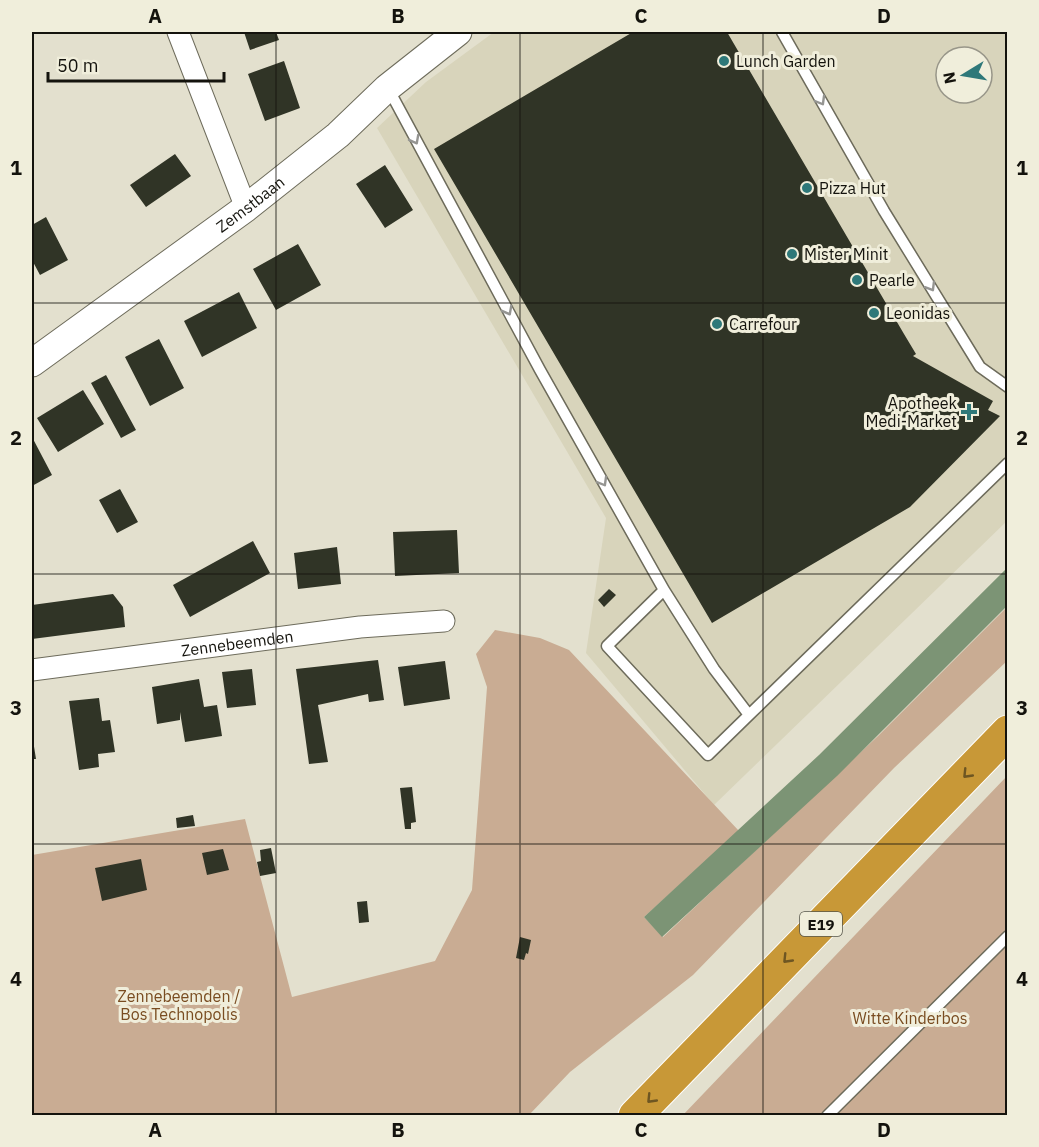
<svg xmlns="http://www.w3.org/2000/svg" width="1039" height="1147" font-family="'IBM Plex Sans',sans-serif">
<style>
.built{fill:#d8d4bb;fill-rule:evenodd}
.green{fill:#c9ac93}
.water{fill:#7c9475}
.building{fill:#303426}
.lines{fill:none;stroke-linecap:round;stroke-linejoin:round}
.service-casing{stroke:#6d6b5b;stroke-width:13}
.minor-casing{stroke:#6d6b5b;stroke-width:23}
.tertiary-casing{stroke:#6d6b5b;stroke-width:29}
.motorway-casing{stroke:#fff;stroke-width:35}
.service{stroke:#fff;stroke-width:10}
.minor{stroke:#fff;stroke-width:21}
.tertiary{stroke:#fff;stroke-width:27}
.motorway{stroke:#c89837;stroke-width:33}
.oneway{stroke:#959592}
.oneway2{stroke:#6e5622}
.grid{fill:none;stroke:#14130d;stroke-width:1.5;stroke-opacity:0.55}
.poi-dot{fill:#2e7879;stroke:#f0eedb;stroke-width:2}
.labels{text-anchor:middle;dominant-baseline:central;stroke-width:6;stroke-linejoin:round;paint-order:stroke}
.shield{fill:#f0eedb;stroke:#56554b;stroke-width:1.5}
.shield-label{font-size:15px;font-weight:bold;fill:#14130d}
.poi-label{font-size:16px;fill:#14130d;stroke:#f0eedb;text-anchor:start}
.street-label{font-size:16px;fill:#14130d;stroke:#f0eedb}
.park-label{font-size:16px;fill:#794c20;stroke:#f0eedb}
.neatline{fill:none;stroke:#14130d;stroke-width:2}
.grid-label{font-size:20px;text-anchor:middle;font-weight:bold;fill:#14130d}
</style>
<rect width="100%" height="100%" fill="#e3e0ce"/>
<!-- built -->
<path class="built" d="M 494,32 L 1007,32 L 1007,521 L 714,805 L 586,653 L 606,518 L 377,128 L 426,82 ZM 946,57 L 982,57 L 982,93 L 946,93 Z"/>
<!-- green -->
<path class="green" d="M 1007,607 L 1007,661 L 894,768 L 693,975 L 570,1072 L 529,1115 L 32,1116 L 32,855 L 245,819 L 292,997 L 435,961 L 472,890 L 487,687 L 476,654 L 495,630 L 540,638 L 569,650 L 739,831 L 644,917 L 663,937 L 878,736 Z
M 1007,776 L 1007,1115 L 682,1116 Z"/>
<!-- water -->
<path class="water" d="M 1007,568 L 1007,606 L 837,776 L 662,937 L 644,917 L 819,755 Z"/>
<!-- building -->
<path class="building" d="M 244,32 L 276,32 L 279,40 L 250,50 Z
M 633,32 L 727,32 L 904,334 L 916,354 L 913,356 L 993,401 L 988,410 L 1000,416 L 910,507 L 712,623 L 434,149 Z
M 284,61 L 300,108 L 265,121 L 248,74 Z
M 175,154 L 191,176 L 146,207 L 130,185 Z
M 385,165 L 413,210 L 385,228 L 356,184 Z
M 46,217 L 68,260 L 40,275 L 32,260 L 32,225 Z
M 298,244 L 321,285 L 276,310 L 253,269 Z
M 239,292 L 257,328 L 202,357 L 184,321 Z
M 159,339 L 184,388 L 150,406 L 125,357 Z
M 106,375 L 136,430 L 121,438 L 91,383 Z
M 83,390 L 104,424 L 58,452 L 37,418 Z
M 32,437 L 52,475 L 32,486 Z
M 120,489 L 138,522 L 117,533 L 99,500 Z
M 457,530 L 459,573 L 395,576 L 393,532 Z
M 253,541 L 270,573 L 190,617 L 173,585 Z
M 337,547 L 341,584 L 298,589 L 294,553 Z
M 609,589 L 616,595 L 604,607 L 598,600 Z
M 113,594 L 123,607 L 125,627 L 32,639 L 32,605 Z
M 378,660 L 384,700 L 369,702 L 368,694 L 318,705 L 328,762 L 309,764 L 296,669 Z
M 445,661 L 450,699 L 404,706 L 398,667 Z
M 252,669 L 256,705 L 227,708 L 222,672 Z
M 199,679 L 204,707 L 217,705 L 222,736 L 185,742 L 180,712 L 180,720 L 157,724 L 152,687 Z
M 99,698 L 102,721 L 110,720 L 115,752 L 98,754 L 99,767 L 79,770 L 69,701 Z
M 32,734 L 36,759 L 32,759 Z
M 412,787 L 416,822 L 411,823 L 411,829 L 405,829 L 400,788 Z
M 193,815 L 195,826 L 177,828 L 176,818 Z
M 271,848 L 276,873 L 260,876 L 257,862 L 261,861 L 260,850 Z
M 223,849 L 229,870 L 207,875 L 202,853 Z
M 141,859 L 147,890 L 102,901 L 95,868 Z
M 367,901 L 369,922 L 359,923 L 357,902 Z
M 520,937 L 531,940 L 528,954 L 526,953 L 524,960 L 516,958 Z"/>
<g class="lines">
<defs>
<path id="service" d="M 782,32 L 884,211 L 980,367 L 1008,387
M 388,88 L 540,370 L 664,590
M 749,715 L 714,669 L 664,590 L 607,646 L 708,755 L 749,715 L 1008,463
M 827,1116 L 1008,936"/>
<g id="minor">
<path d="M 178,32 L 246,208"/>
<path id="s1" d="M 32,670 L 360,627 L 444,621"/>
</g>
<g id="tertiary">
<path id="s2" d="M 32,363 L 246,208 L 338,135 L 387,88 L 458,32"/>
</g>
<path id="motorway" d="M 635,1116 L 1008,732"/>
</defs>
<!-- service casing -->
<use href="#service" class="service-casing"/>
<!-- minor casing -->
<use href="#minor" class="minor-casing"/>
<!-- tertiary casing -->
<use href="#tertiary" class="tertiary-casing"/>
<!-- motorway casing -->
<use href="#motorway" class="motorway-casing"/>
<!-- service -->
<use href="#service" class="service"/>
<!-- minor -->
<use href="#minor" class="minor"/>
<!-- tertiary -->
<use href="#tertiary" class="tertiary"/>
<!-- motorway -->
<use href="#motorway" class="motorway"/>
</g>
<!-- one-way arrows -->
<defs><path id="oneway-chevron" d="M-2-3.5L2.5 0L-2 3.5" fill="none" stroke-width="1.6" stroke-linecap="round" stroke-linejoin="round" transform="scale(1.5)"/></defs>
<g class="oneway">
<use href="#oneway-chevron" transform="translate(821 101) rotate(60)"/>
<use href="#oneway-chevron" transform="translate(415 140) rotate(62)"/>
<use href="#oneway-chevron" transform="translate(931 287) rotate(59)"/>
<use href="#oneway-chevron" transform="translate(508 311) rotate(62)"/>
<use href="#oneway-chevron" transform="translate(603 482) rotate(60)"/>
</g>
<g class="oneway2">
<use href="#oneway-chevron" transform="translate(967 774) rotate(134)"/>
<use href="#oneway-chevron" transform="translate(787 959) rotate(134)"/>
<use href="#oneway-chevron" transform="translate(651 1099) rotate(134)"/>
</g>
<!-- grid -->
<path class="grid" d="M 276,32 L 276,1116M 520,32 L 520,1116M 763,32 L 763,1116M 32,303 L 1008,303M 32,574 L 1008,574M 32,844 L 1008,844"/>
<!-- markers -->
<g class="poi-dot">
<circle cx="724" cy="61" r="6"/>
<circle cx="807" cy="188" r="6"/>
<circle cx="792" cy="254" r="6"/>
<circle cx="857" cy="280" r="6"/>
<circle cx="874" cy="313" r="6"/>
<circle cx="717" cy="324" r="6"/>
<path d="M966 403h6v6h6v6h-6v6h-6v-6h-6v-6h6z"/>
</g>
<g class="labels">
<!-- shield labels -->
<rect class="shield" x="800" y="912" width="42" height="24" rx="4.5"/>
<g class="shield-label">
<text x="821" y="924">E19</text>
</g>
<!-- poi labels -->
<g class="poi-label">
<text x="736" y="61">Lunch Garden</text>
<text x="819" y="188">Pizza Hut</text>
<text x="804" y="254">Mister Minit</text>
<text x="869" y="280">Pearle</text>
<text x="886" y="313">Leonidas</text>
<text x="729" y="324">Carrefour</text>
<text x="957" y="403" text-anchor="end">Apotheek<tspan x="957" dy="18">Medi-Market</tspan></text>
</g>
<!-- street labels -->
<g class="street-label">
<text stroke="none"><textPath href="#s2" startOffset="270">Zemstbaan</textPath></text>
<text stroke="none"><textPath href="#s1" startOffset="207">Zennebeemden</textPath></text>
</g>
<!-- park labels -->
<g class="park-label">
<text x="179" y="996">Zennebeemden /<tspan x="179" dy="18">Bos Technopolis</tspan></text>
<text x="910" y="1018">Witte Kinderbos</text>
</g>
</g>
<!-- border -->
<rect width="1039" height="1147" fill="none" stroke="#f0eedb" stroke-width="66"/>
<!-- north arrow -->
<g transform="translate(964 75) rotate(259)"><circle r="28" fill="#f0eedb" stroke="#989689" stroke-width="1.5"/>
<path d="M0-4.5L10 22L0 15L-10 22Z" fill="#2e7879"/>
<text y="-9" font-size="16" font-weight="bold" text-anchor="middle" fill="#14130d">N</text>
</g>
<!-- scale -->
<path d="M48 72v9h176v-9" fill="none" stroke="#14130d" stroke-width="3"/>
<text x="57" y="72" font-size="18" fill="#14130d" stroke="#f0eedb" stroke-width="4.5" paint-order="stroke">50 m</text>
<rect x="33" y="33" width="973" height="1081" class="neatline"/>
<g class="grid-label">
<text x="155" y="23">A</text>
<text x="398" y="23">B</text>
<text x="641" y="23">C</text>
<text x="884" y="23">D</text>
<text x="16" y="175">1</text>
<text x="1022" y="175">1</text>
<text x="16" y="445">2</text>
<text x="1022" y="445">2</text>
<text x="16" y="715">3</text>
<text x="1022" y="715">3</text>
<text x="16" y="986">4</text>
<text x="1022" y="986">4</text>
<text x="155" y="1137">A</text>
<text x="398" y="1137">B</text>
<text x="641" y="1137">C</text>
<text x="884" y="1137">D</text>
</g>
</svg>
